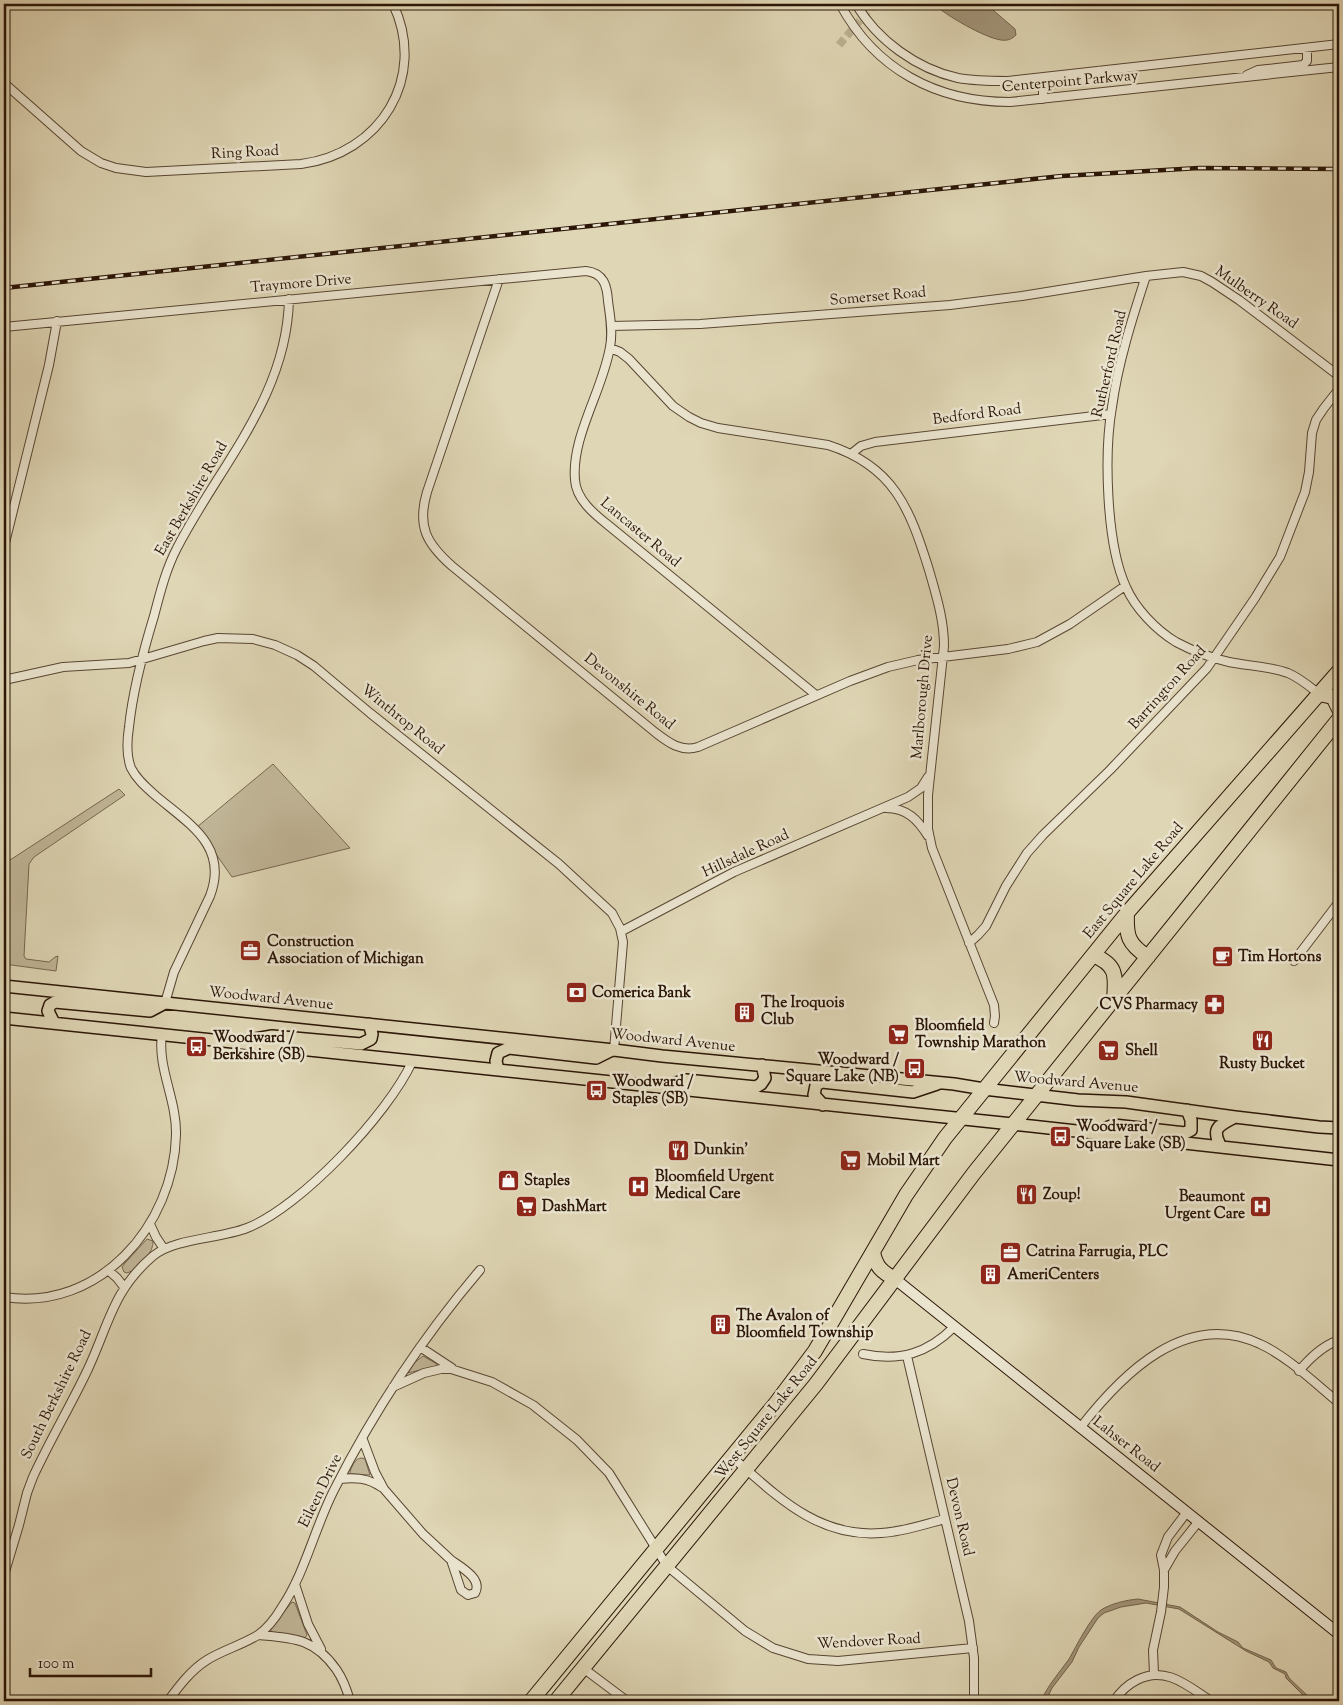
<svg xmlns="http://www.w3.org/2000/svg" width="1343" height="1705" font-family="'Sorts Mill Goudy',serif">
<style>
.green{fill:#c0b597;stroke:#76664f}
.water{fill:#a2957a;stroke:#72624c}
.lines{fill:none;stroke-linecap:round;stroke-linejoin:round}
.street-tunnel{stroke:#bbb092;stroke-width:8;stroke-dasharray:8 4;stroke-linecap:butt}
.street-casing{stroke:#584632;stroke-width:10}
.secondary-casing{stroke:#2b1607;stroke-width:12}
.primary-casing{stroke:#2b1607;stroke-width:14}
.highway-casing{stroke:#2b1607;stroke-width:16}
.street{stroke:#eae4cf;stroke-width:8}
.secondary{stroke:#eae4cf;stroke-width:10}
.primary{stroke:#dfd6b5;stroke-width:11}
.highway{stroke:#dfd6b5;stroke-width:14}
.rail-casing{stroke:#2b1607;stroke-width:4.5}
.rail{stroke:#eae4cf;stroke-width:2.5;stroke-dasharray:8;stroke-linecap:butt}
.labels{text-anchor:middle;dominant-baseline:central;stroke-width:5;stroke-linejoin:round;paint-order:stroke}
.street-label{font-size:15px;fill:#2b1607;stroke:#eae4cf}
.poi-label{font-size:15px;font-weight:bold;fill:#2b1607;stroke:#eae4cf;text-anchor:start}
</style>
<rect width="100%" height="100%" fill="#dfd6b5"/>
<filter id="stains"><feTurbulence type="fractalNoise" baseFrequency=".004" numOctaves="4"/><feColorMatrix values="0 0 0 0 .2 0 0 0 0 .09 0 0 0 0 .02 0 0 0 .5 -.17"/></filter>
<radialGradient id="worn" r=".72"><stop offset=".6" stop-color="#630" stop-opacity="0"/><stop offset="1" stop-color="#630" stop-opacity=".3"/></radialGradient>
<!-- green -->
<path class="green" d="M 273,764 L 350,848 L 232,877 L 197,827 Z
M 119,789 L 125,795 L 34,857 L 29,864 L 24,956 L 26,959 L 49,962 L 55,957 L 58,956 L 56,971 L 4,964 L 4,864 Z
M 147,1239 L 153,1241 C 154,1253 137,1270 127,1273 L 124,1272 L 122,1267 L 125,1263 Z
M 423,1356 L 437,1364 L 437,1366 L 408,1373 L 414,1363 Z
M 362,1458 L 365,1459 L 370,1475 L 350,1474 L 350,1472 C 352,1466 355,1458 362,1458 Z
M 292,1602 L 295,1603 L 307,1635 L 305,1638 L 271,1633 L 271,1628 Z"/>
<!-- water -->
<path class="water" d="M 934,4 L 986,4 L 1015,29 L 1016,35 C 1012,39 1008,41 1001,40 C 985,38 945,15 934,4 Z
M 1138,1599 L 1180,1607 L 1218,1632 L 1238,1642 L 1243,1648 L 1271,1660 L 1276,1668 L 1286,1672 L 1289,1678 L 1313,1701 L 1309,1701 L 1286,1678 L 1285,1674 L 1273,1668 L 1269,1662 L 1246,1651 L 1179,1609 L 1146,1603 L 1121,1607 L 1104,1613 L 1098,1618 L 1079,1647 L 1072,1662 L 1052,1688 L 1046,1701 L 1041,1701 C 1048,1685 1059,1673 1069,1659 C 1076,1647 1090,1618 1101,1610 C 1110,1604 1126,1600 1138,1599 Z"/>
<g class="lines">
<!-- street-tunnel -->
<path class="street-tunnel" d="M 839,45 L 874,4"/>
<defs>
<path id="street" d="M 840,4 C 875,69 936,102 1010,102 L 1339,67
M 856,4 C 877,40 917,69 958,78 C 974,81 991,81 1008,81 L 1339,44
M 1247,75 L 1258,70 L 1303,65 L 1307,61 L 1307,49
M 4,83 L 81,151 L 101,163 L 116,168 L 146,172 L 301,164 C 380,154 428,78 393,4
M 1043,99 L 1043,88 L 1047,84 L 1090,79 L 1099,71
M 1146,276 C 1132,319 1118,363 1112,407 C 1104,453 1106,544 1126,587 C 1135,608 1156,630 1176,642 C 1191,650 1211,658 1229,662 C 1248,666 1269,666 1288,673 C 1300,678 1309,686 1319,694
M 499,279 L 427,492 C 417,526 426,543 452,566 L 656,733 C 669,743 681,752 698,747 L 850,681 L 888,667 L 918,660 L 1008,649 L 1037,642 L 1070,624 L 1125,586
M 611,326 L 700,324 L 950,305 L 1022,296 L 1146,276 L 1183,272 L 1201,276 L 1212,282 L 1239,300 L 1339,376
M 4,327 L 586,271 C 604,273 607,286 608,301 C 610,316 613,332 610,347 C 603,390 571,437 575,480 C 576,499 594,514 608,525 L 816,695
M 610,348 L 620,352 L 629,359 L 673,406 L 689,417 L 701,423 L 718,428 L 828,445 C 894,466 910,509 929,570 C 936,595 944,619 944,646 L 928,795 L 928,829 L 932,848 L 994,1005 L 995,1016 L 994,1023
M 851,454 L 861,446 L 875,442 L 1111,414
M 4,547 L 49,365 L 57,321
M 4,680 L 63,667 L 129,663 L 204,641 L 218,638 L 253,639 L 275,645 L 297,655 L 314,666 L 370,713 L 559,864 L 612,913 L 620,928 L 623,942 L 614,1050
M 886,808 C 907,808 918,820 928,836
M 622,931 L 734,872 L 908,797 L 921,788 L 928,777
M 969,943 L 978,935 L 986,926 L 1006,886 L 1027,853 L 1043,835 L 1110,770 L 1207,668 L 1255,598 L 1280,557 L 1305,492 L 1309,472 L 1312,433 L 1316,420 L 1324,408 L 1339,389
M 1294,961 L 1339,902
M 165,1003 L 174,972 L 210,896 C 229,846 189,824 156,796 C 147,788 137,780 131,768 C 126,755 127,740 129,727 C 133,689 143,652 154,616 C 160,593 166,569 177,548 C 219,466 287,397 289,299
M 150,1224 L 156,1237 L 164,1249
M 109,1271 L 117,1278 L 124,1287
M 4,1297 C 99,1312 174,1225 176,1135 C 177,1100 157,1068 162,1034
M 420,1347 L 452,1368
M 863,1354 C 900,1362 928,1353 954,1327
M 907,1356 L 969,1621 L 974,1658 L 974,1701
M 1299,1371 C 1310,1358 1322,1346 1339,1340
M 393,1387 L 424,1373 L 441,1369 L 451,1369 L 492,1382 L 533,1405 L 577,1440 L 609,1473 L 667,1566 L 745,1631 L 773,1648 L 808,1659 L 838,1661 L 973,1648
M 1080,1428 C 1122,1374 1186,1309 1260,1344 C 1287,1356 1316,1384 1339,1403
M 363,1440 L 375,1472 L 384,1489 L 423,1534 L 451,1560 L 461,1590 L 468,1595 L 475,1593 C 483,1579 461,1567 451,1560
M 732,1457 C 776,1495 817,1538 881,1533 C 903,1532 925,1524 945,1519
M 340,1479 C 355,1477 368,1478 381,1487
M 1164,1570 L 1175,1551 L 1199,1521
M 4,1575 L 19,1525 L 27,1493 L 33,1477 C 50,1440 71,1405 88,1369 C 109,1324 113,1290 153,1256 C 175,1238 219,1239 247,1228 C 301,1207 388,1114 412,1062
M 295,1584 L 308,1624 L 321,1649
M 258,1635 C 293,1638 314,1638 336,1669 C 343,1679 347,1690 350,1701
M 583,1668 L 627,1701
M 1154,1674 L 1153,1650 L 1161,1612 L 1164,1587 L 1164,1570 L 1161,1555 L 1168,1537 L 1187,1512
M 168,1701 C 179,1686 191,1670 207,1660 C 223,1650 242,1645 258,1635 C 268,1628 276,1617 282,1607 C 305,1573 315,1527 334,1490 C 374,1411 423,1337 480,1270
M 1114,1701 C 1120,1692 1127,1685 1137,1680 C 1165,1665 1188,1686 1211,1701"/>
<path id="secondary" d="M 895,1279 L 1339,1634"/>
<path id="primary" d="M 4,986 L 614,1050 L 662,1056 L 954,1084 L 984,1089 L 1078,1100 L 1126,1102 L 1235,1117 L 1319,1127 L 1339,1128
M 4,1018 L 1031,1126 L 1339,1160
M 54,1023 L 48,1011 L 50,1005 L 55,1002 L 150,1011 L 165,1003
M 248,1040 L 272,1036 L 361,1044 L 371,1039 L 372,1034 L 369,1024
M 498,1070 L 496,1061 L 498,1053 L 509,1048 L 596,1058 L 612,1050
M 666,1086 L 686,1080 L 756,1087 L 761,1084 L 765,1078 L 762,1065
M 823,1105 L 814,1095 L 816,1085 L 822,1082 L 913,1092 L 937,1084
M 1095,1132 L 1114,1125 L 1185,1133 L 1191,1130 L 1191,1120 L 1187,1110
M 1221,1147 C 1211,1128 1218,1126 1235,1117"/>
<path id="highway" d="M 1319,694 L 1333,697 L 1339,709
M 1127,913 C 1126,936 1128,944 1148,957
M 1093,955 C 1117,965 1116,975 1114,1000
M 873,1252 C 876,1267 882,1272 895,1279
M 531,1701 L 776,1403 L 815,1351 L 906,1195 L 945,1138 L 1127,913 L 1339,671
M 556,1701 L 816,1384 L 974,1173 L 1339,719"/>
</defs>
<!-- street casing -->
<use href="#street" class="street-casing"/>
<!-- secondary casing -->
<use href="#secondary" class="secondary-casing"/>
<!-- primary casing -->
<use href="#primary" class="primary-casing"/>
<!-- highway casing -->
<use href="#highway" class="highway-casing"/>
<!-- street -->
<use href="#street" class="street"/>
<!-- secondary -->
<use href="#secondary" class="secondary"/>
<!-- primary -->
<use href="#primary" class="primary"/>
<!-- highway -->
<use href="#highway" class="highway"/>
<defs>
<path id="rail" d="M 4,288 L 1062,176 L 1199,168 L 1339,169"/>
</defs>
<!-- rail casing -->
<use href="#rail" class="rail-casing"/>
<!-- rail -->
<use href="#rail" class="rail"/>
</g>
<!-- icons -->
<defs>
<symbol id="office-square" viewBox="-11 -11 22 22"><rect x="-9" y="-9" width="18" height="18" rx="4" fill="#8f2418" stroke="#eae4cf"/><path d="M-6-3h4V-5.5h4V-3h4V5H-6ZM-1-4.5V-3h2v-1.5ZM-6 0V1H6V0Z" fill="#fff"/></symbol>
<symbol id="cafe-square" viewBox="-11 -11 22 22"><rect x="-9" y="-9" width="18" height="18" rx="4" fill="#8f2418" stroke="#eae4cf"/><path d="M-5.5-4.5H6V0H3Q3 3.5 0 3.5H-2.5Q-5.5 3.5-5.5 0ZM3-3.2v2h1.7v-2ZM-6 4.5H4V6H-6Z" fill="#fff"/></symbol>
<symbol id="bank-square" viewBox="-11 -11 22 22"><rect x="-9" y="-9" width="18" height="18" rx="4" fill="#8f2418" stroke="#eae4cf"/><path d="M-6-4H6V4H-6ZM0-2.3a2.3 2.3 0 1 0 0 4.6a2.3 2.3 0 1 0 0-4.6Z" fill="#fff"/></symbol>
<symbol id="pharmacy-square" viewBox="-11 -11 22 22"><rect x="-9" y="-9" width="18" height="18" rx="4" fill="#8f2418" stroke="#eae4cf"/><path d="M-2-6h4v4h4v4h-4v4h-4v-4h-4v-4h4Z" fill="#fff"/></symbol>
<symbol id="building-square" viewBox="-11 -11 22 22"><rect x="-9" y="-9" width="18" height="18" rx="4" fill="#8f2418" stroke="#eae4cf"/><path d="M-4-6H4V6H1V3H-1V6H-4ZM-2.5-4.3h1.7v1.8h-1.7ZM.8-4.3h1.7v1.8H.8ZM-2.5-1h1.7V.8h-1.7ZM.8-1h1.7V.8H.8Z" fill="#fff"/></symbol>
<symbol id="supermarket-square" viewBox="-11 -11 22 22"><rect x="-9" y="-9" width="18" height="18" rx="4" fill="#8f2418" stroke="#eae4cf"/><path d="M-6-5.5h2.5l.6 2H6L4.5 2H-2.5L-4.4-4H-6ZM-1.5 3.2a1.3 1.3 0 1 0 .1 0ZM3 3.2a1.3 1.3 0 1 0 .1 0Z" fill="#fff"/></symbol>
<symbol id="restaurant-square" viewBox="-11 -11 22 22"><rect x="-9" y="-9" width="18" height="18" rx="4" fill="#8f2418" stroke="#eae4cf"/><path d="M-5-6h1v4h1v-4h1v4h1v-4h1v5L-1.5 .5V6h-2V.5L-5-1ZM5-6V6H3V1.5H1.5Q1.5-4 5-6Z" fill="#fff"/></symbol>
<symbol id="bus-square" viewBox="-11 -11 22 22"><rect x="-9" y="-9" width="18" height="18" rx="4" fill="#8f2418" stroke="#eae4cf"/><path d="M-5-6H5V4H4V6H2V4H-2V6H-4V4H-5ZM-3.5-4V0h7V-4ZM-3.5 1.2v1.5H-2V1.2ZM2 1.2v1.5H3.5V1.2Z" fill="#fff"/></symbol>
<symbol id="shop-square" viewBox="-11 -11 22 22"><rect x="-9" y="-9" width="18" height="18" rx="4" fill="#8f2418" stroke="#eae4cf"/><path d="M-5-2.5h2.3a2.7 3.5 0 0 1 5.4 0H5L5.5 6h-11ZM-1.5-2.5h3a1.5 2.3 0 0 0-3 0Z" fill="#fff"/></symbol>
<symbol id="hospital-square" viewBox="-11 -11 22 22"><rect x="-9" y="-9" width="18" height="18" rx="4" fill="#8f2418" stroke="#eae4cf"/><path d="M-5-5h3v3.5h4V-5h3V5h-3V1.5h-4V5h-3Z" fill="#fff"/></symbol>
</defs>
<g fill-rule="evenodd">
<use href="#office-square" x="238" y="938" width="25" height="25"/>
<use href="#cafe-square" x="1210" y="944" width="25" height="25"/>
<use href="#bank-square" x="564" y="980" width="25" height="25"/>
<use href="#pharmacy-square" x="1202" y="992" width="25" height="25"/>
<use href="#building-square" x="732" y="1000" width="25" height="25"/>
<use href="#supermarket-square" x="886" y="1022" width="25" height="25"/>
<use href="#restaurant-square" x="1250" y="1028" width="25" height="25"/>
<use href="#bus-square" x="184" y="1034" width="25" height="25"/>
<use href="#supermarket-square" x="1096" y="1038" width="25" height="25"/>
<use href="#bus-square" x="902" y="1056" width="25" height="25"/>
<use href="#bus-square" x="584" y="1078" width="25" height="25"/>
<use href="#bus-square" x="1048" y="1124" width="25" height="25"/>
<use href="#restaurant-square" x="666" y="1138" width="25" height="25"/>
<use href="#supermarket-square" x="838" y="1148" width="25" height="25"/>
<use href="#shop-square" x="496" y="1168" width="25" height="25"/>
<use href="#hospital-square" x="626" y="1174" width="25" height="25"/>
<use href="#restaurant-square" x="1014" y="1182" width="25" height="25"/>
<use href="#hospital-square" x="1248" y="1194" width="25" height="25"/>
<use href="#supermarket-square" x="514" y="1194" width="25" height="25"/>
<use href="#office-square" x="998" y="1240" width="25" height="25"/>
<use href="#building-square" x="978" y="1262" width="25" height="25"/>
<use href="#building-square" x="708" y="1312" width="25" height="25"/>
</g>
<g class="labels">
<!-- street labels -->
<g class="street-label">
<text transform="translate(1070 82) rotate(-5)">Centerpoint Parkway</text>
<text transform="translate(245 153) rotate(-3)">Ring Road</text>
<text transform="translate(301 284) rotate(-5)">Traymore Drive</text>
<text transform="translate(878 297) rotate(-5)">Somerset Road</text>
<text transform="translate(1256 298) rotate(35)">Mulberry Road</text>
<text transform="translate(1110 364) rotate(-77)">Rutherford Road</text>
<text transform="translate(977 415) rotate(-7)">Bedford Road</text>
<text transform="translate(192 499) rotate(-60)">East Berkshire Road</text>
<text transform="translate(640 533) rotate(40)">Lancaster Road</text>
<text transform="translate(1168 688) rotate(-48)">Barrington Road</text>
<text transform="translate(629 692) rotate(39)">Devonshire Road</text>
<text transform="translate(923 697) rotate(-85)">Marlborough Drive</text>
<text transform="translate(402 720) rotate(39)">Winthrop Road</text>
<text transform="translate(746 854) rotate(-25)">Hillsdale Road</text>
<text transform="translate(1134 881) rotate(-50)">East Square Lake Road</text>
<text transform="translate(271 999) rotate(6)">Woodward Avenue</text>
<text transform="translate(673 1041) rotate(6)">Woodward Avenue</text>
<text transform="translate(1076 1083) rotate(5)">Woodward Avenue</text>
<text transform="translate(57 1395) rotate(-64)">South Berkshire Road</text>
<text transform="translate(767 1418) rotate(-51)">West Square Lake Road</text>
<text transform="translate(1126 1445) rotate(38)">Lahser Road</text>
<text transform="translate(321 1491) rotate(-64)">Eileen Drive</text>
<text transform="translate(959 1517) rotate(77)">Devon Road</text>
<text transform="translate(869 1642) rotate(-3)">Wendover Road</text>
</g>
<!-- poi labels -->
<g class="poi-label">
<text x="267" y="942">Construction<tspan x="267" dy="17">Association of Michigan</tspan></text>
<text x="1238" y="957">Tim Hortons</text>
<text x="592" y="993">Comerica Bank</text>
<text x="761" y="1003">The Iroquois<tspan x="761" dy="17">Club</tspan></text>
<text x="1198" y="1005" text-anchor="end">CVS Pharmacy</text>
<text x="915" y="1026">Bloomfield<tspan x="915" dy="17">Township Marathon</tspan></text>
<text x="213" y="1038">Woodward /<tspan x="213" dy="17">Berkshire (SB)</tspan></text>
<text x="1125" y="1051">Shell</text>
<text x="899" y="1060" text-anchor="end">Woodward /<tspan x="899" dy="17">Square Lake (NB)</tspan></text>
<text x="1262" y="1064" text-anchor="middle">Rusty Bucket</text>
<text x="612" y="1082">Woodward /<tspan x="612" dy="17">Staples (SB)</tspan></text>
<text x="1076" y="1127">Woodward /<tspan x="1076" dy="17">Square Lake (SB)</tspan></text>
<text x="694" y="1150">Dunkin'</text>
<text x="867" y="1161">Mobil Mart</text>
<text x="655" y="1177">Bloomfield Urgent<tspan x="655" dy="17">Medical Care</tspan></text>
<text x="524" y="1181">Staples</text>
<text x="1043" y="1195">Zoup!</text>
<text x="1245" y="1197" text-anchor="end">Beaumont<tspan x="1245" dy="17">Urgent Care</tspan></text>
<text x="542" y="1207">DashMart</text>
<text x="1026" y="1252">Catrina Farrugia, PLC</text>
<text x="1007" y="1275">AmeriCenters</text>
<text x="736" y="1316">The Avalon of<tspan x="736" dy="17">Bloomfield Township</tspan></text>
</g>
</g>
<!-- margin -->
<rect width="1343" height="1705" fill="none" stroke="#dfd6b5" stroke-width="20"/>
<rect x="5" y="5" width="1333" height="1695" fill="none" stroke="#2b1607" stroke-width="2.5"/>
<rect x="10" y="10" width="1323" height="1685" fill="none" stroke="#2b1607"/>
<!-- scale -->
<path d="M30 1668v8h121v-8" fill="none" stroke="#2b1607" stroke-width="2.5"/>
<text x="38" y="1668" font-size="15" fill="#2b1607" stroke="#eae4cf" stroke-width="4" paint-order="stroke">100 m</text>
<rect width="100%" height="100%" filter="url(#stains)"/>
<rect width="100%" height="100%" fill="url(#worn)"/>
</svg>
